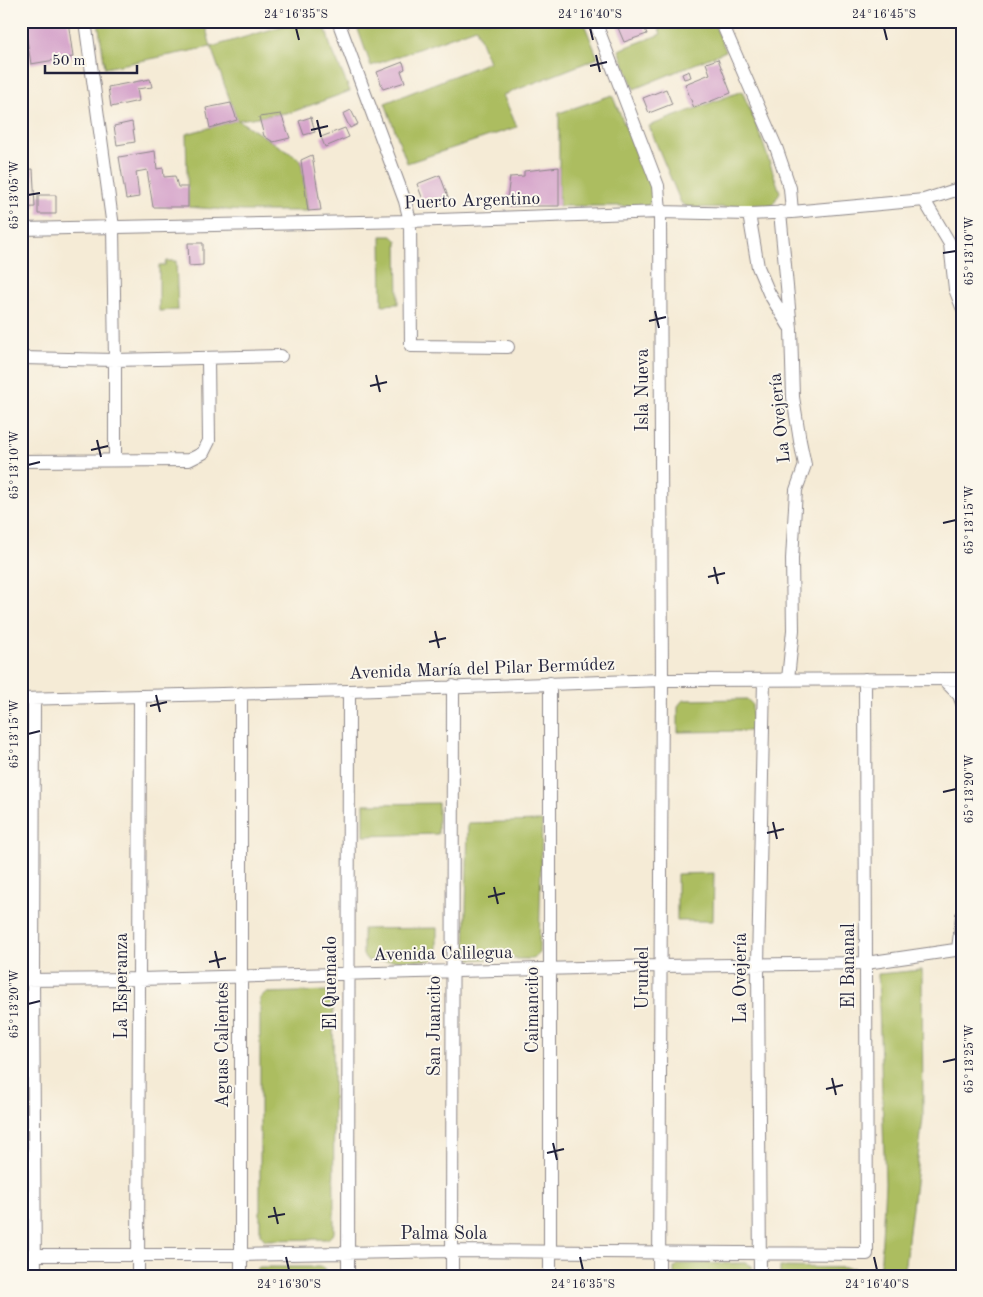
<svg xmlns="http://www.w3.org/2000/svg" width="983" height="1297" font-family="'Old Standard TT',serif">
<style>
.green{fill:#acbd60;stroke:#67704e}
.building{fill:#d6a4cb}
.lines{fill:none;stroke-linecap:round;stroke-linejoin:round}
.minor-casing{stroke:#8c8688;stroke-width:14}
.minor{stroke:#fff;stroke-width:12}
.ticks{fill:none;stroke:#22223b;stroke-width:2}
.labels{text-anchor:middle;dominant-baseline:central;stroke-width:4;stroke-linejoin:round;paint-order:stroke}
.street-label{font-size:18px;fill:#22223b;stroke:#fbf7ec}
.neatline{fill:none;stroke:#22223b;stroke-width:2}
.ticks-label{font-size:12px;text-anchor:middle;fill:#22223b}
</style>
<rect width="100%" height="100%" fill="#fbf7ec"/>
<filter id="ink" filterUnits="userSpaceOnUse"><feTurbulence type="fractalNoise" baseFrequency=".02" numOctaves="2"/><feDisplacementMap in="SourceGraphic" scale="10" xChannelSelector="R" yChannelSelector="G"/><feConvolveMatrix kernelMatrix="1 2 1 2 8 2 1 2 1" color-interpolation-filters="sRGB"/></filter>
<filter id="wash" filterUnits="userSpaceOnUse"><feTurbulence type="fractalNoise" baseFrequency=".0096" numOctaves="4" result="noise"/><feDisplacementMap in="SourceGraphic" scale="20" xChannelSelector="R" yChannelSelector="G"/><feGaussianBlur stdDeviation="1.12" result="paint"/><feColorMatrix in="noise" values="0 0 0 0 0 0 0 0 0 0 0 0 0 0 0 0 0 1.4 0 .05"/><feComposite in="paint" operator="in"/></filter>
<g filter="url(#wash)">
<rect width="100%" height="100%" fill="#f5ebd6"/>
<!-- green -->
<path class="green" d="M 98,21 L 204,21 L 211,47 L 300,21 L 324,21 L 330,45 L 350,91 L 292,112 L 238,120 L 301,160 L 308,211 L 242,211 L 188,207 L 186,134 L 237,120 L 211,47 L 105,68 Z
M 355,21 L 583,21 L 598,58 L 503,95 L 517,127 L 407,163 L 385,103 L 489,62 L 476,28 L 371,66 Z
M 656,21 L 713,21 L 726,51 L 634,89 L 619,50 L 661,34 Z
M 742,91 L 758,129 L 780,192 L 772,206 L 688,208 L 681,203 L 649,126 Z
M 612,95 L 654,194 L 648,206 L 559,206 L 559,113 Z
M 381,236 L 392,236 L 397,241 L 398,304 L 382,305 Z
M 166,261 L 176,261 L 178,310 L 159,311 L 159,265 L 165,265 Z
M 747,699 L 752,704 L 752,731 L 678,732 L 678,706 L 683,700 Z
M 438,803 L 438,834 L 364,836 L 364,804 Z
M 542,821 L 539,952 L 533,959 L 471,959 L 465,954 L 468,823 Z
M 714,873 L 713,921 L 677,921 L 677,874 Z
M 437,928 L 437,954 L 431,960 L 368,961 L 363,955 L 363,929 Z
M 922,970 L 923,1118 L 905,1264 L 902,1276 L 880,1276 L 885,1183 L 878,974 Z
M 328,991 L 333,996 L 334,1233 L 328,1239 L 265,1240 L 260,1234 L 260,998 L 265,993 Z
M 745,1263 L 751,1266 L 751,1276 L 674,1276 L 674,1268 L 679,1264 Z
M 259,1267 L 322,1267 L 327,1271 L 327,1276 L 254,1276 L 254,1272 Z
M 780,1267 L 859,1268 L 859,1276 L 780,1276 Z"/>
<g id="blocks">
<!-- building -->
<path class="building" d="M 24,21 L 68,21 L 73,57 L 31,64 Z
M 620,21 L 642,21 L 647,34 L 624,42 L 616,23 Z
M 718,59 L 731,93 L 694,108 L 685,84 L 710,74 L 706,63 Z
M 403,62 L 405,69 L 401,71 L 405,82 L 383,89 L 377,72 Z
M 689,71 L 691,77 L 684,79 L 682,74 Z
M 150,79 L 152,87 L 137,89 L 139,101 L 111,107 L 108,87 Z
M 666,89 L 672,104 L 649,113 L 643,98 Z
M 231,103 L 237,120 L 210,128 L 206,108 Z
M 351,110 L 358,124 L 350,128 L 343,114 Z
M 281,114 L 290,138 L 273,142 L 264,136 L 259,117 Z
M 311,117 L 315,132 L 304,135 L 299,121 Z
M 132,122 L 135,142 L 117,145 L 114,126 Z
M 345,128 L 349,137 L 325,147 L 321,137 Z
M 155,151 L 157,169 L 163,168 L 164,177 L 175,176 L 178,187 L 188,187 L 188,207 L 153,207 L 147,170 L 136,172 L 139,197 L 126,199 L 119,157 Z
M 312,155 L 321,210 L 308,211 L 301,160 Z
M 559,167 L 559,206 L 506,206 L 510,177 L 524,176 L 524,171 Z
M 33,169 L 35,207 L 21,208 L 21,170 Z
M 440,175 L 450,202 L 425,205 L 417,184 Z
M 38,195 L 56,195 L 56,214 L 38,214 Z
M 188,243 L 203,243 L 203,265 L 189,266 Z"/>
</g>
</g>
<g filter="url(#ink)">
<use href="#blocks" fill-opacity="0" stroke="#8c8688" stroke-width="1"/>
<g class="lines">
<defs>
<path id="minor" d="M 85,21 L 113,227 L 115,360 L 115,460
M 338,21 L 405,201 L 410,221 L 411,346 L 508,347
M 595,21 L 658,186 L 660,212 L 662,680 L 659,1276
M 721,21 L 776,147 L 790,188 L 792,212
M 924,200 L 950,244 L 955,289 L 962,307
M 780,212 L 791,329 L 793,397 L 800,441 L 805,465 L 796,490 L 792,559 L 793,630 L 788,679
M 749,214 L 758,267 L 769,293 L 789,326
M 21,229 L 410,221 L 660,212 L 749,214 L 792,212 L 924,200 L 962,188
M 21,358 L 115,360 L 281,356
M 21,461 L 189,460 L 203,453 L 209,441 L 208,359
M 943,679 L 959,695 L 962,703
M 550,683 L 550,1276
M 241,693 L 241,1276
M 21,699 L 349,691 L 662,680 L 962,679
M 34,699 L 33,980 L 35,1276
M 958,949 L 962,916
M 21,980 L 139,979 L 660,966 L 866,963 L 962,949
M 21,1255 L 241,1255 L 451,1251 L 867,1254 L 865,679
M 138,1276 L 140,696
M 348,1276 L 349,691
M 452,1276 L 453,686
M 760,1276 L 758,965 L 764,680"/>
</defs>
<!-- minor casing -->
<use href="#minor" class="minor-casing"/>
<!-- minor -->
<use href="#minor" class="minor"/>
</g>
</g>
<!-- ticks -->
<path class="ticks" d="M 296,28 L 299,40M 590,28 L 593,40M 884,28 L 887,40M 596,55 L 600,72M 590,66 L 607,62M 317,120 L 321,137M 311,130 L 328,126M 28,195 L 40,193M 943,253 L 956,251M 655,311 L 659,328M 649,321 L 666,317M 376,375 L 380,392M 370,386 L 387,382M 97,440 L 101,457M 91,450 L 108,446M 28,465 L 40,462M 943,523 L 956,520M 714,567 L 718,584M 708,577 L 725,573M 435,631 L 439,648M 429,642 L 446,638M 156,695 L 160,712M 150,706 L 167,702M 28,734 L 40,731M 943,792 L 956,789M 773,822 L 777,839M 767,833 L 784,829M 494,887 L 498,904M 488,897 L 505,893M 215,951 L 219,968M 209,962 L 226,958M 28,1004 L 40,1001M 943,1062 L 956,1059M 832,1078 L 836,1095M 826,1089 L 843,1085M 553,1143 L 557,1160M 547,1153 L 564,1149M 274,1207 L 278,1224M 268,1217 L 285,1214M 286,1257 L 289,1270M 580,1257 L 583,1270M 874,1257 L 877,1270"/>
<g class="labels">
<!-- street labels -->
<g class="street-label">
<text transform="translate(472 201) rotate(-2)">Puerto Argentino</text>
<text transform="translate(643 390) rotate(-90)">Isla Nueva</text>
<text transform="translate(780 418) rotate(-96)">La Ovejería</text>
<text transform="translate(482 669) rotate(-2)">Avenida María del Pilar Bermúdez</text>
<text transform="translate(443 954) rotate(-1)">Avenida Calilegua</text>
<text transform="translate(849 966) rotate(-90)">El Bananal</text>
<text transform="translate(643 978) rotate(-90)">Urundel</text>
<text transform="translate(741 978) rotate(-90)">La Ovejería</text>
<text transform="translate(331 983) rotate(-90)">El Quemado</text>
<text transform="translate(122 986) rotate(-90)">La Esperanza</text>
<text transform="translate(533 1010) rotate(-90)">Caimancito</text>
<text transform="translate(435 1026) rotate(-90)">San Juancito</text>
<text transform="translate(223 1045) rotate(-90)">Aguas Calientes</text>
<text x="444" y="1234">Palma Sola</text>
</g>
</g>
<!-- margin -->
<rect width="983" height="1297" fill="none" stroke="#fbf7ec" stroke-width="55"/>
<!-- scale -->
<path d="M45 65v8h92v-8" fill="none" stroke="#22223b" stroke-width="2.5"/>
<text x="52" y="65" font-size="15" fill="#22223b" stroke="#fbf7ec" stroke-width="4" paint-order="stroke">50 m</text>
<rect x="28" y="28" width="928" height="1242" class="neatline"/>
<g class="ticks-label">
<text x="296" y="18">24°16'35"S</text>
<text x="590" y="18">24°16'40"S</text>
<text x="884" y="18">24°16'45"S</text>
<text transform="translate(14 195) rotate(-90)" y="4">65°13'05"W</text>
<text transform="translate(969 251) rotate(-90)" y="4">65°13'10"W</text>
<text transform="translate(14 465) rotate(-90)" y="4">65°13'10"W</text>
<text transform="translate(969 520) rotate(-90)" y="4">65°13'15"W</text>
<text transform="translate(14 734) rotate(-90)" y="4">65°13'15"W</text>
<text transform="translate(969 789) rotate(-90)" y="4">65°13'20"W</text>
<text transform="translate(14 1004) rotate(-90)" y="4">65°13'20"W</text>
<text transform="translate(969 1059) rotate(-90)" y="4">65°13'25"W</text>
<text x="289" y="1288">24°16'30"S</text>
<text x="583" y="1288">24°16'35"S</text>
<text x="877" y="1288">24°16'40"S</text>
</g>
</svg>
